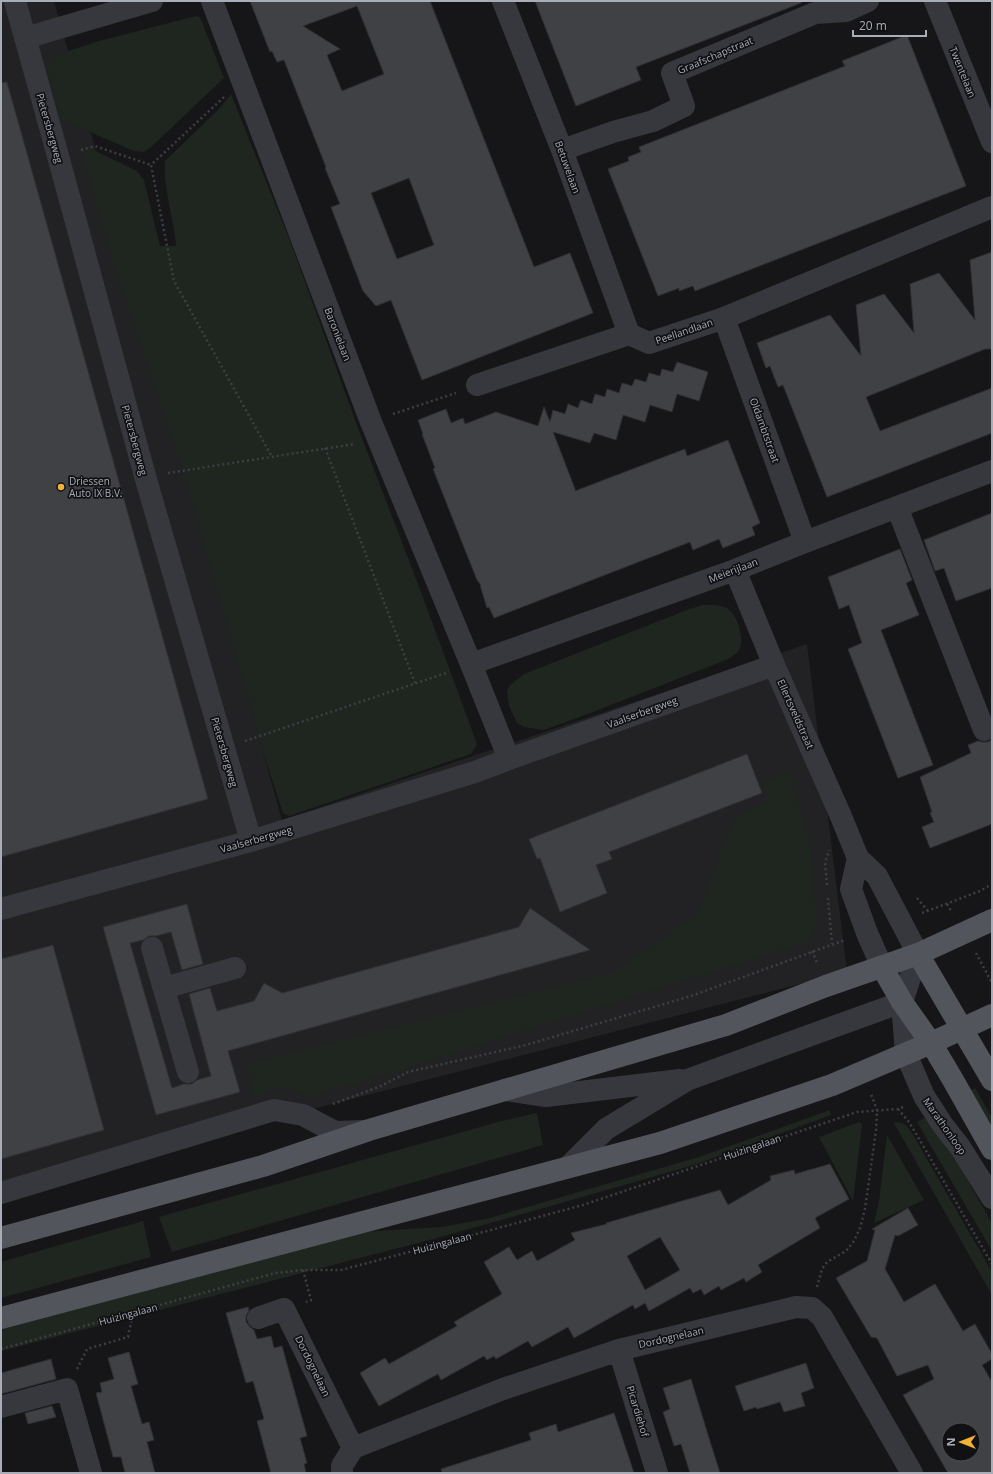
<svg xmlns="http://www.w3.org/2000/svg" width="993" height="1474" font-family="'Open Sans',sans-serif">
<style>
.built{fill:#222225}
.green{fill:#1e261f}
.building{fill:#404145;stroke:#303034;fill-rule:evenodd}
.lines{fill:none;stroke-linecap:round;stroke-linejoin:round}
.path{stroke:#3d3f44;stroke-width:2.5;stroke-dasharray:2 3;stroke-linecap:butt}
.minor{stroke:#37383d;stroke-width:22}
.major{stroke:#53555c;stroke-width:22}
.poi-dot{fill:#f2b134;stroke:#111113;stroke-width:1.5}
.labels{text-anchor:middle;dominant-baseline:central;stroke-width:3.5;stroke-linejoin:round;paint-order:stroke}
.street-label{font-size:10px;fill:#a8adb8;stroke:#111113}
.poi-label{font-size:10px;fill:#a8adb8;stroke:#111113;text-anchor:start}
</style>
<rect width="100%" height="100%" fill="#161618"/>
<!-- built -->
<path class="built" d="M 1,1 L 54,1 L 282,820 L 807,644 L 847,972 L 1,1189 Z"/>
<!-- green -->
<path class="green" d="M 196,16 L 200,17 L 224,78 L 150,148 L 143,152 L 134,151 L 60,119 L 48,72 L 48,62 L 53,56 L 99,41 Z
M 231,94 L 292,246 L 355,420 L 421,592 L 477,744 L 471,754 L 289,816 L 283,813 L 264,755 L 182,468 L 108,246 L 79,143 L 137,171 L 144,180 L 160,246 L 176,246 C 174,217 163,190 165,161 L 220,108 Z
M 702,605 C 710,605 719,604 727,608 C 738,615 745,639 739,650 C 736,655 731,657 726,660 L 593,712 L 544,730 L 524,727 L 517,723 L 509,706 L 507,691 L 509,686 L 524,674 L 687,610 Z
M 790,771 L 811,847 L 817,927 L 808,942 L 400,1070 L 307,1098 L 284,1087 L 254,1097 L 246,1064 L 614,972 L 699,912 L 732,820 L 770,800 L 763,783 Z
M 975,1088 L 992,1118 L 992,1137 L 966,1092 Z
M 830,1110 L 831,1115 L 697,1164 L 565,1202 L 433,1239 L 1,1351 L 1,1330 L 295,1246 L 361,1232 L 441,1227 L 486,1219 L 699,1157 Z
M 537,1113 L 543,1145 L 172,1252 L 159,1217 L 498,1122 Z
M 930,1115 L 992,1223 L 992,1251 L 917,1122 Z
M 859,1122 L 861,1123 L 862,1125 L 853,1201 L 819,1137 Z
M 897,1122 C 907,1122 911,1132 916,1140 L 992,1272 L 992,1295 L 894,1123 Z
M 887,1135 L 924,1200 L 874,1223 L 879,1201 Z
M 143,1221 L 151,1257 L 1,1298 L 1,1262 Z"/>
<!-- building -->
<path class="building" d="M 250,1 L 430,1 L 534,267 L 570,253 L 593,313 L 422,380 L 391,300 L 376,306 L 363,291 L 331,207 L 340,204 L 325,168 L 326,167 L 284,60 L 277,62 L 272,51 L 270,52 ZM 357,6 L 384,74 L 342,91 L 327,55 L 340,49 L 303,26 ZM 409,178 L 434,245 L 397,259 L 371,193 Z
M 535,1 L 801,1 L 801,3 L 636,67 L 641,80 L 576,106 Z
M 907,35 L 966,186 L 695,291 L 693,286 L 679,291 L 679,288 L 658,296 L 608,169 L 629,161 L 628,157 L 641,152 L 639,147 L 845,66 L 842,61 Z
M 7,82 L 208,799 L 1,857 L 1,83 Z
M 992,252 L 992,349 L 985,349 L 866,397 L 880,431 L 992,388 L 992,433 L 827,497 L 783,385 L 778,387 L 770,366 L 766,368 L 757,343 L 830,315 L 861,356 L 856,305 L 884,294 L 914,333 L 910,284 L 939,273 L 975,320 L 970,260 Z
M 677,362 L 708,372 L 699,401 L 677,394 L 672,412 L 650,405 L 645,422 L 623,415 L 616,440 L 594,433 L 590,443 L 553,432 L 575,489 L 575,491 L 685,449 L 687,456 L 728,440 L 760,523 L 752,527 L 755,535 L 723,548 L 719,539 L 693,550 L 690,542 L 494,618 L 489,607 L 487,608 L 480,585 L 481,585 L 477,580 L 433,469 L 435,468 L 422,434 L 423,434 L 418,420 L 446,409 L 451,423 L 463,418 L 465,424 L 496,412 L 538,426 L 544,407 L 550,422 L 553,410 L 565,414 L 568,404 L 578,408 L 581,400 L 592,404 L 595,394 L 605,397 L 607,389 L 619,393 L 622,383 L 632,386 L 635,379 L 646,382 L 649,373 L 660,376 L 662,369 L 673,372 Z
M 992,513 L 992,588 L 956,601 L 944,568 L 935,571 L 924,540 Z
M 900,549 L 912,580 L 906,583 L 919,615 L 881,630 L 933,765 L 898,778 L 848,649 L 862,643 L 849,605 L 839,609 L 828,577 Z
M 992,739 L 992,824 L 930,848 L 922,827 L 934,822 L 930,813 L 932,812 L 920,777 L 971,753 L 968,745 L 978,741 L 982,742 L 988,742 Z
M 747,754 L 762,793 L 609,852 L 612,859 L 596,865 L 607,893 L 560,912 L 540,858 L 537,859 L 529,839 Z
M 187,904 L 203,964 L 182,970 L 171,932 L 156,936 L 149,936 L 143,940 L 130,943 L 172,1088 L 184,1084 L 192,1084 L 197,1080 L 211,1076 L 189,994 L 210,988 L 217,1011 L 254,1001 L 264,983 L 282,993 L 519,927 L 530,908 L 590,950 L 228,1051 L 240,1092 L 156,1115 L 103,927 Z
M 53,945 L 104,1130 L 1,1159 L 1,959 Z
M 830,1164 L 849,1199 L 815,1218 L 820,1228 L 758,1265 L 762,1272 L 746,1282 L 744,1278 L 721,1290 L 719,1286 L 704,1295 L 701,1289 L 693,1293 L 690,1288 L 649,1311 L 645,1303 L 635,1309 L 633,1305 L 574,1338 L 568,1327 L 532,1347 L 528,1341 L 496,1359 L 494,1356 L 487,1360 L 484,1356 L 441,1380 L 438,1374 L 379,1406 L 360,1373 L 385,1358 L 389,1364 L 457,1326 L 454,1322 L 502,1294 L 484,1262 L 509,1247 L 517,1260 L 532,1251 L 537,1261 L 575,1240 L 571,1233 L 607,1224 L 606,1223 L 720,1190 L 728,1205 L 771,1180 L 770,1176 L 794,1170 L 795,1174 ZM 660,1237 L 680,1270 L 645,1290 L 627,1256 Z
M 908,1208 L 918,1225 L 898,1236 L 895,1235 L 885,1269 L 904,1302 L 935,1284 L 963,1331 L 975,1324 L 992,1354 L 992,1359 L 982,1365 L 992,1382 L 992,1473 L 948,1473 L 903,1395 L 934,1379 L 928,1365 L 897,1376 L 877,1338 L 871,1337 L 836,1278 L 867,1261 L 875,1230 L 872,1229 ZM 949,1430 L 973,1430 L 973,1454 L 949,1454 Z
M 248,1307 L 249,1310 L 246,1316 L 246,1322 L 250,1327 L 254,1330 L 257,1339 L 271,1336 L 274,1348 L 282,1346 L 307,1436 L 300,1438 L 307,1463 L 304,1464 L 306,1473 L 271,1473 L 257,1421 L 264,1419 L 253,1381 L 246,1383 L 226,1313 Z
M 129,1352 L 138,1384 L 131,1386 L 142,1424 L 149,1422 L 154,1440 L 147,1442 L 155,1473 L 125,1473 L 121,1457 L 113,1457 L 96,1393 L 102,1392 L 100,1383 L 114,1379 L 108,1358 Z
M 51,1359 L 56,1379 L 1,1394 L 1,1373 Z
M 806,1363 L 814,1388 L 801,1393 L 805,1406 L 784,1412 L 780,1402 L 757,1409 L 756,1407 L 744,1411 L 735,1386 Z
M 691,1379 L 708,1435 L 720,1473 L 690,1473 L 681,1444 L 674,1446 L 670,1433 L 663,1412 L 670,1409 L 663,1388 Z
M 52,1406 L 56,1417 L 28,1424 L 25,1413 Z
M 614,1413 L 634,1473 L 442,1473 L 441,1469 L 531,1440 L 529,1433 L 556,1424 L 558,1432 Z"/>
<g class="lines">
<!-- path -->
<path class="path" d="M 224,97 L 151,165 L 174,281 L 272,457
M 81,150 L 95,146 L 151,165
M 393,414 L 456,393
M 325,448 L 415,683
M 168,473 L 355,444
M 245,741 L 449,672
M 827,885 L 825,863 L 829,850
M 828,898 L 832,944
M 917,898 L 928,911
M 947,904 L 952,913
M 922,913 L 980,891 L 992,884
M 812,951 L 818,965
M 976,953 L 992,983
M 333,1104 L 381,1086 L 408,1072 L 526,1045 L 691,996 L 845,940
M 898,1109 L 909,1122 L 918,1137 L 992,1264
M 303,1270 L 311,1300 L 306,1302
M 817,1287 L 822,1269 L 827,1262 L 846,1251 L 854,1241 L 860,1228 L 865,1209 L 876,1130 L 877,1110 L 871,1094
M 1,1349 L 275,1273 L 303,1270 L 341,1270 L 443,1243 L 583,1205 L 857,1112 L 898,1109 L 903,1107
M 77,1369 L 87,1349 L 128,1337 L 133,1313"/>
<!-- minor -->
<path class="minor" d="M 15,1 L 58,156 L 145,476 L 251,841
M 212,1 L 371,422 L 471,664 L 509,759 L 774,665
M 503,1 L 562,150 L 629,334
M 935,1 L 992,142
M 25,38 L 152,1
M 562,150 L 613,132 L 653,121 L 684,106 L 672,73 L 815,13 L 846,11 L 868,1
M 724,318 L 805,542
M 477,385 L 629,334 L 649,343 L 724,318 L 992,207
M 897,507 L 984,730
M 735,570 L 774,665 L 840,814 L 858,858 L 877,876 L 918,954 L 902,1002 L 906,1054 L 924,1096 L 942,1124 L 960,1147 L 992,1198
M 471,664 L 735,570 L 805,542 L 992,471
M 858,858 L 851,889 L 867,933 L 882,967
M 1,909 L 251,841 L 475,772 L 509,759
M 152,948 L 188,1072
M 164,988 L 235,968
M 505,1090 L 546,1096 L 680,1080
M 568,1167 L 606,1129 L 687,1080 L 902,1002
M 1,1193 L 274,1110 L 303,1115 L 335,1132 L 363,1131
M 258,1318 L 284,1309 L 353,1448
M 619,1350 L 657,1473
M 1,1407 L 67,1389 L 91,1473
M 342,1473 L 342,1466 L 353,1448 L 503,1389 L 619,1350 L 796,1307 L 812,1308 L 822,1317 L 912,1473"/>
<!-- major -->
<path class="major" d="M 918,954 L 992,1080
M 882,967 L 902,1002 L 931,1043 L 953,1080 L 992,1149
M 1,1238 L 263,1166 L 369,1130 L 726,1025 L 826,986 L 918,954 L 992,920
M 1,1318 L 660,1143 L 832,1085 L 931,1043 L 992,1015"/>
</g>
<!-- markers -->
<circle class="poi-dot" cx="61" cy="487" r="4"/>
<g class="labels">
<!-- street labels -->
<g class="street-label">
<text transform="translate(715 55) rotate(-23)">Graafschapstraat</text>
<text transform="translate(963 72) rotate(68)">Twentelaan</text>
<text transform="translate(50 128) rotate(74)">Pietersbergweg</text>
<text transform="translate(568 167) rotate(70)">Betuwelaan</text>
<text transform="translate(684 331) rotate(-19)">Peellandlaan</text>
<text transform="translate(338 334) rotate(69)">Baronielaan</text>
<text transform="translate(765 430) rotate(70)">Oldambtstraat</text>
<text transform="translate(135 440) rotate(75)">Pietersbergweg</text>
<text transform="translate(733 570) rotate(-21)">Meierijlaan</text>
<text transform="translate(642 712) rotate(-20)">Vaalserbergweg</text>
<text transform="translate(796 714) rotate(66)">Ellertsveldstraat</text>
<text transform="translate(225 752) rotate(74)">Pietersbergweg</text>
<text transform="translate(256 839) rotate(-16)">Vaalserbergweg</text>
<text transform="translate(945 1126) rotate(55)">Marathonloop</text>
<text transform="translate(752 1147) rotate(-19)">Huizingalaan</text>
<text transform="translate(442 1243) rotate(-15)">Huizingalaan</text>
<text transform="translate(128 1314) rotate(-15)">Huizingalaan</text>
<text transform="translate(671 1337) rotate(-13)">Dordognelaan</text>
<text transform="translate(313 1366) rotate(64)">Dordognelaan</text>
<text transform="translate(638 1411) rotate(73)">Picardiehof</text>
</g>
<!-- poi labels -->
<g class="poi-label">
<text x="69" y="481">Driessen<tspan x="69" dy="12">Auto IX B.V.</tspan></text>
</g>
</g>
<!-- border -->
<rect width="993" height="1474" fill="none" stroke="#a8adb8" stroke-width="4"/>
<!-- north arrow -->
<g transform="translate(961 1442) rotate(270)"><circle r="19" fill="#111113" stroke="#4d4f55"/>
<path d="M0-3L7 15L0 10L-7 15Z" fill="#f2b134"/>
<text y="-6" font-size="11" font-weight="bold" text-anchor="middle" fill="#a8adb8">N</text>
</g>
<!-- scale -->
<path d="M853 30v6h73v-6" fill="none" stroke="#a8adb8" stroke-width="2"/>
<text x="859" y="30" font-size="12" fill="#a8adb8" stroke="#111113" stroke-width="3" paint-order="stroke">20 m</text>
</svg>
